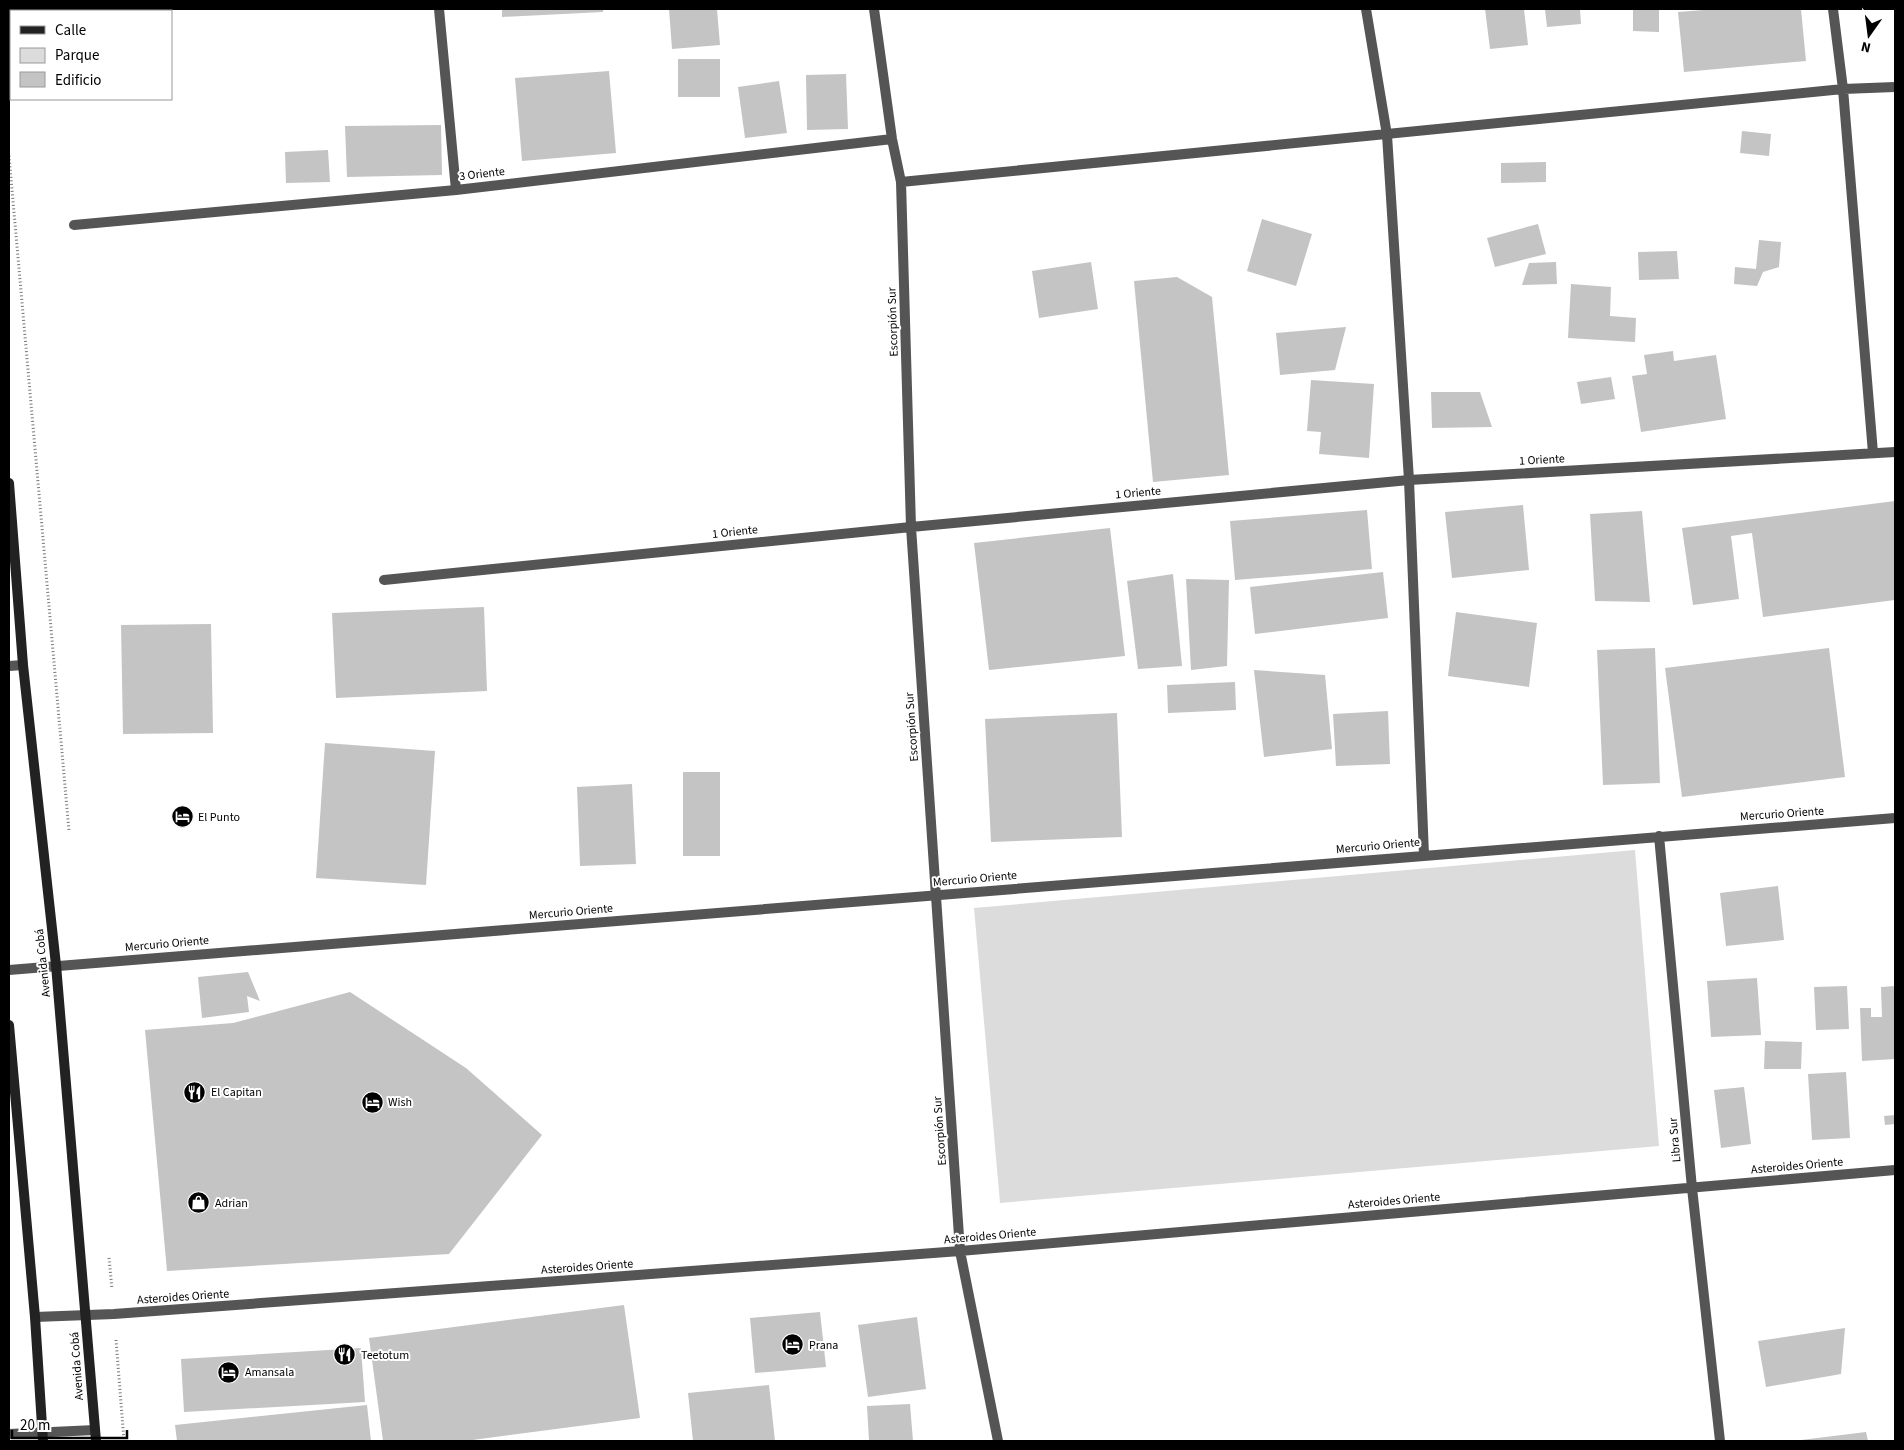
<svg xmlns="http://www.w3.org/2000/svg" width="1904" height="1450" font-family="'Source Sans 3',sans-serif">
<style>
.green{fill:#dcdcdc}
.building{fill:#c4c4c4}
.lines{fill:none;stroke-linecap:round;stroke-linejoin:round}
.path{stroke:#777;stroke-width:3;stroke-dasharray:1 2.5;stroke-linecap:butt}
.service{stroke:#555;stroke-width:10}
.minor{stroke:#555;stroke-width:10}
.secondary{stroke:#222;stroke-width:10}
.labels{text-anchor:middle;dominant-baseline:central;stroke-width:4;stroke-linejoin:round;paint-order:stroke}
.street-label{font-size:12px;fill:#000;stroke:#fff}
.poi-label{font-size:12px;fill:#000;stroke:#fff;text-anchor:start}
</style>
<rect width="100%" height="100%" fill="#fff"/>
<!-- green -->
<path class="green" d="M 1635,850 L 1659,1146 L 1000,1203 L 974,908 Z"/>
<!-- building -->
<path class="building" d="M 502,9 L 603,9 L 603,12 L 502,17 Z
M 669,9 L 717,9 L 720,45 L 672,49 Z
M 1485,9 L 1524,9 L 1528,45 L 1490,49 Z
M 1545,9 L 1580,9 L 1581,24 L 1547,27 Z
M 1633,9 L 1659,9 L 1659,32 L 1633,31 Z
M 1716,9 L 1801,9 L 1806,61 L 1684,72 L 1678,12 Z
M 678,59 L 720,59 L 720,97 L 678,97 Z
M 609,71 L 616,153 L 522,161 L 515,78 Z
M 846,74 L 848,129 L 807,130 L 806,75 Z
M 779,81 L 787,133 L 745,138 L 738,87 Z
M 441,125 L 442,175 L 347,177 L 345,126 Z
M 1742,131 L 1771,134 L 1769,156 L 1740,153 Z
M 328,150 L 330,182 L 286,183 L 285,152 Z
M 1546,162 L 1546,182 L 1501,183 L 1501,163 Z
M 1262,219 L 1312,234 L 1296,286 L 1247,271 Z
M 1538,224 L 1546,254 L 1495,267 L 1487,238 Z
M 1759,240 L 1781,242 L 1779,267 L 1763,272 L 1757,286 L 1734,284 L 1735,267 L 1756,269 Z
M 1677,251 L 1679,279 L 1639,280 L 1638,252 Z
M 1091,262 L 1098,309 L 1039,318 L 1032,271 Z
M 1556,262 L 1557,284 L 1522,285 L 1529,263 Z
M 1177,277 L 1212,297 L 1229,475 L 1153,482 L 1134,281 Z
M 1571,284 L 1611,287 L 1610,316 L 1636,318 L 1635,342 L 1568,338 Z
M 1346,327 L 1335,370 L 1280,375 L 1276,333 Z
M 1673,351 L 1674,361 L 1716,355 L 1726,419 L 1641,432 L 1632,376 L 1647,374 L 1644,355 Z
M 1611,377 L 1615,399 L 1581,404 L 1577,382 Z
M 1311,380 L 1374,384 L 1369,458 L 1319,454 L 1321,432 L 1307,431 Z
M 1431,392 L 1480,392 L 1492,427 L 1432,428 Z
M 1895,501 L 1895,600 L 1763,617 L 1752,533 L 1731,536 L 1739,599 L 1693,605 L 1682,528 Z
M 1523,505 L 1529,570 L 1452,578 L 1445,512 Z
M 1367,510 L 1372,569 L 1235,580 L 1230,521 Z
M 1642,511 L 1650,602 L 1595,601 L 1590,514 Z
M 1110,528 L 1125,656 L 989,670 L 974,543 Z
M 1383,572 L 1388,618 L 1255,634 L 1250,587 Z
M 1173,574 L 1182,666 L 1138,669 L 1127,581 Z
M 1186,579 L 1229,580 L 1227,666 L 1191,670 Z
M 484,607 L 487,691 L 336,698 L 332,613 Z
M 1456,612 L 1537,623 L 1529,687 L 1448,676 Z
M 211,624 L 213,733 L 123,734 L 121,625 Z
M 1655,648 L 1660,783 L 1603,785 L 1597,650 Z
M 1829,648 L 1845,777 L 1682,797 L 1665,668 Z
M 1254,670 L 1325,675 L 1332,749 L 1264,757 Z
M 1235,682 L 1236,710 L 1168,713 L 1167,685 Z
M 1388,711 L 1390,764 L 1336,766 L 1333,714 Z
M 1117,713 L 1122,837 L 991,842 L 985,719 Z
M 325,743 L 435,751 L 426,885 L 316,878 Z
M 683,772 L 720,772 L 720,856 L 683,856 Z
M 632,784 L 636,864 L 580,866 L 577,787 Z
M 1778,886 L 1784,940 L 1726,946 L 1720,893 Z
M 248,972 L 260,1001 L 247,996 L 249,1012 L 202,1018 L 198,977 Z
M 1757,978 L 1761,1035 L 1711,1037 L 1707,981 Z
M 1847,986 L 1849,1029 L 1816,1030 L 1814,987 Z
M 1895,986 L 1895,1059 L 1862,1061 L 1860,1008 L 1871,1008 L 1871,1017 L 1882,1017 L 1881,987 Z
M 350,992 L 466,1068 L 542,1135 L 449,1254 L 167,1271 L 145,1030 L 233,1023 Z
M 1765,1041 L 1802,1042 L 1801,1069 L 1764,1069 Z
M 1846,1072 L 1850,1138 L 1812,1140 L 1808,1074 Z
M 1744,1087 L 1751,1144 L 1721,1148 L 1714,1090 Z
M 1895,1115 L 1895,1124 L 1885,1125 L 1884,1116 Z
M 624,1305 L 640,1418 L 465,1441 L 383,1441 L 369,1338 Z
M 820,1312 L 826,1367 L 755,1373 L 750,1318 Z
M 917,1317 L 926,1389 L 868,1397 L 858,1325 Z
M 1845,1328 L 1841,1374 L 1766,1387 L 1758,1341 Z
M 361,1348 L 365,1402 L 184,1412 L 181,1359 Z
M 769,1385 L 775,1441 L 693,1441 L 688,1393 Z
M 910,1404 L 913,1441 L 869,1441 L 867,1406 Z
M 367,1405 L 371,1441 L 177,1441 L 175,1425 Z
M 1866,1432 L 1868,1441 L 1801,1441 L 1801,1440 Z"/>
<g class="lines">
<!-- path -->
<path class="path" d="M 9,156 L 69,831
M 109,1258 L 112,1289
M 116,1340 L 124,1441"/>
<!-- service -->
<path class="service" d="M 9,1434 L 95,1430"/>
<!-- minor -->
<path class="minor" d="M 439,9 L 456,190
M 874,9 L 892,139 L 901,182 L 911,527 L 960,1251 L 998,1441
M 1366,9 L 1387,135 L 1409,480 L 1424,855
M 1833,9 L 1843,89 L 1873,453
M 901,182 L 1843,89 L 1895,87
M 74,225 L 456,190 L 892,139
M 384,580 L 911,527 L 1409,480 L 1895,452
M 9,666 L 23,665
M 1659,836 L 1692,1188 L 1720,1441
M 9,970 L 1895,818
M 35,1317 L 114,1314 L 960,1251 L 1895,1170"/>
<!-- secondary -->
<path class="secondary" d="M 9,483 L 23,665 L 56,965 L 96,1441
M 9,1025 L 35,1317 L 43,1441"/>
</g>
<!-- icons -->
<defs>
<symbol id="hotel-disc" viewBox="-11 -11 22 22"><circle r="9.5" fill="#000" stroke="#fff"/><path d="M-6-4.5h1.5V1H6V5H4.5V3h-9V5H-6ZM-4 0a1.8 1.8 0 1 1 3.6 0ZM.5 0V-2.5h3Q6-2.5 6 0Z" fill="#fff"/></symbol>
<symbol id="restaurant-disc" viewBox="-11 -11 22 22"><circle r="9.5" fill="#000" stroke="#fff"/><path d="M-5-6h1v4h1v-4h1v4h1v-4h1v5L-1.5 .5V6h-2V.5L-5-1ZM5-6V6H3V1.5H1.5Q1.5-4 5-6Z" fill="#fff"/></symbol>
<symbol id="shop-disc" viewBox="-11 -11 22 22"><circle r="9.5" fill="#000" stroke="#fff"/><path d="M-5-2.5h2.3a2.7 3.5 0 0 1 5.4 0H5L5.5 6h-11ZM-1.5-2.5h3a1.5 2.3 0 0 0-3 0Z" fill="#fff"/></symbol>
</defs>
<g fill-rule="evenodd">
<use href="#hotel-disc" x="170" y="804" width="25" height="25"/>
<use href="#restaurant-disc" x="182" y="1080" width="25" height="25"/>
<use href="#hotel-disc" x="360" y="1090" width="25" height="25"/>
<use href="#shop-disc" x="186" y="1190" width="25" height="25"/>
<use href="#hotel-disc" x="780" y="1332" width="25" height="25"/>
<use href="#restaurant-disc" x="332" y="1342" width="25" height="25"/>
<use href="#hotel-disc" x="216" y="1360" width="25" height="25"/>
</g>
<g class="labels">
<!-- street labels -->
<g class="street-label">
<text transform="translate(482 174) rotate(-7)">3 Oriente</text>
<text transform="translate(893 322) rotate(-92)">Escorpión Sur</text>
<text transform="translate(1542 460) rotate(-3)">1 Oriente</text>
<text transform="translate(1138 493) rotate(-5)">1 Oriente</text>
<text transform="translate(735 532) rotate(-6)">1 Oriente</text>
<text transform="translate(912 727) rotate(-94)">Escorpión Sur</text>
<text transform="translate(1782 814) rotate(-4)">Mercurio Oriente</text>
<text transform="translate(1378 846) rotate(-5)">Mercurio Oriente</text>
<text transform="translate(975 879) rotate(-5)">Mercurio Oriente</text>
<text transform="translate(571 912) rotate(-5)">Mercurio Oriente</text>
<text transform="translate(167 944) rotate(-5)">Mercurio Oriente</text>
<text transform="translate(43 963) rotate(-96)">Avenida Cobá</text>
<text transform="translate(940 1131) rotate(-94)">Escorpión Sur</text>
<text transform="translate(1675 1140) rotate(-95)">Libra Sur</text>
<text transform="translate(1797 1166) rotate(-5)">Asteroides Oriente</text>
<text transform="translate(1394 1201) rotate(-5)">Asteroides Oriente</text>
<text transform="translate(990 1236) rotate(-5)">Asteroides Oriente</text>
<text transform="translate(587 1267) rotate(-4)">Asteroides Oriente</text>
<text transform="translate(183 1297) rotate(-4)">Asteroides Oriente</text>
<text transform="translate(77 1366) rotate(-94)">Avenida Cobá</text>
</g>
<!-- poi labels -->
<g class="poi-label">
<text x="198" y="817">El Punto</text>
<text x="211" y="1092">El Capitan</text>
<text x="388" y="1102">Wish</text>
<text x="215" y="1203">Adrian</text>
<text x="809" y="1345">Prana</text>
<text x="361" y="1355">Teetotum</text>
<text x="245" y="1372">Amansala</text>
</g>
</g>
<!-- border -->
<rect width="1904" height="1450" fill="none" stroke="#000000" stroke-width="20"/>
<!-- legend -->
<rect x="10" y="10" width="162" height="90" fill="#ffffff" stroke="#999999"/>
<rect x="20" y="26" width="25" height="8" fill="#222222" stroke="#999999"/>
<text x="55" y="35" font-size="15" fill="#000000">Calle</text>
<rect x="20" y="48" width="25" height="15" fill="#dcdcdc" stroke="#999999"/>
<text x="55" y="60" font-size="15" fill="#000000">Parque</text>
<rect x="20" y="72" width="25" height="15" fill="#c4c4c4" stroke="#999999"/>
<text x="55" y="85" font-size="15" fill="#000000">Edificio</text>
<!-- north arrow -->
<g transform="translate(1869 35) rotate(194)" stroke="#ffffff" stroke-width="4" paint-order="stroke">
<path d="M0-4L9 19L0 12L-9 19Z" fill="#000000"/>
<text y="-8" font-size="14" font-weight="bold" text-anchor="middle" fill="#000000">N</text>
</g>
<!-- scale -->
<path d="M12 1430v8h115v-8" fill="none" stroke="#000000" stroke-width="2.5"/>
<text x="20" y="1430" font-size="15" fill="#000000" stroke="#ffffff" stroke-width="4" paint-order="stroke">20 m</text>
</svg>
